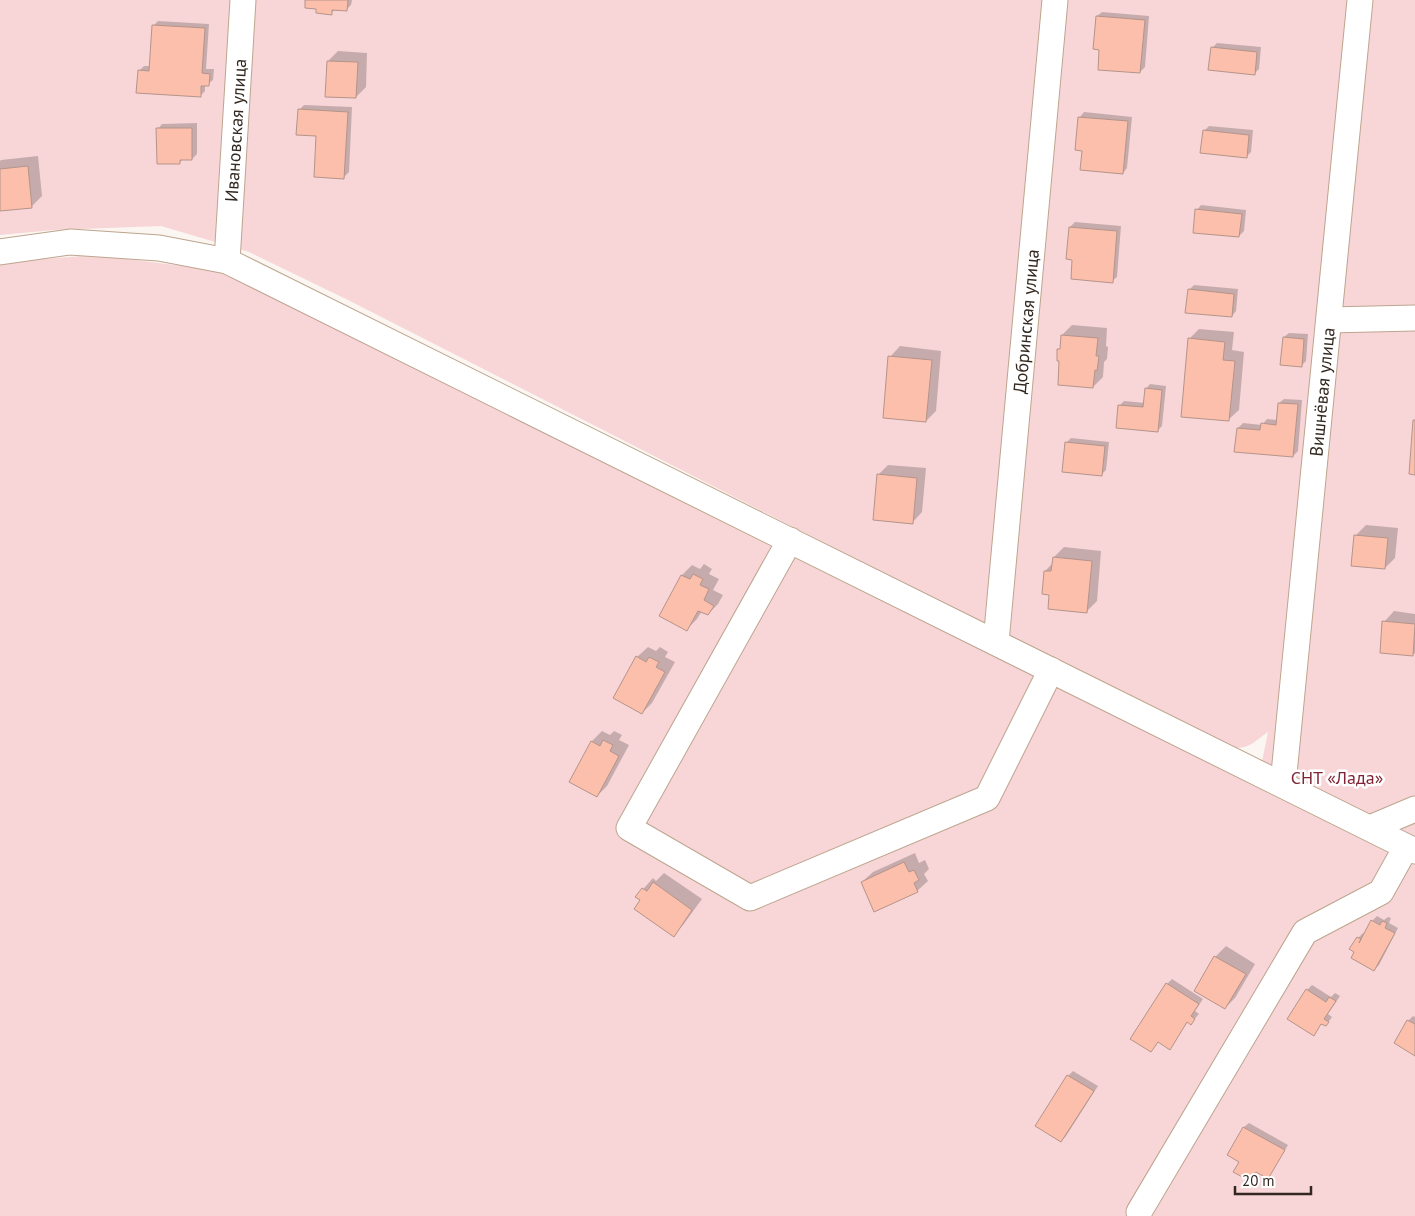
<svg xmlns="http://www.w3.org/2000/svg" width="1415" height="1216" font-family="'PT Sans',sans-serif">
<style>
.green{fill:#f8d6d8}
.shadow{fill:#0003}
.building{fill:#fcbfab;stroke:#b5948a}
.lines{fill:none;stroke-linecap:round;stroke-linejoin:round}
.minor-casing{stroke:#bda58e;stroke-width:27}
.minor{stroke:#fff;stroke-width:25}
.labels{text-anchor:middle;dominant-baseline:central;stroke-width:5;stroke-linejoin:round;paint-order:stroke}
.street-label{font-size:18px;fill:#32281f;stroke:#fff}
.park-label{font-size:18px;fill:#7f2434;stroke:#fff}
</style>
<rect width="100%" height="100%" fill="#fbf6f1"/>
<!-- green -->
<path class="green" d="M 0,0 L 1415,0 L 1415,1216 L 0,1216 L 0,264 L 17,261 L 96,255 L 222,271 L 1257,786 L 1268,732 C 1251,744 1250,749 1227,748 L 346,299 L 249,252 L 161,226 L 54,230 L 0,235 Z"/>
<!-- shadow -->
<path class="shadow" d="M 306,0 L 352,0 L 351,5 L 347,9 L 336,9 L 331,13 L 317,8 Z
M 1102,12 L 1149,16 L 1145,67 L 1140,72 L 1100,49 L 1097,16 Z
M 158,21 L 209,24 L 206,69 L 214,69 L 213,80 L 208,84 L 205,84 L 205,91 L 200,96 L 139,71 L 144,66 L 151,66 L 153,26 Z
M 1217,43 L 1261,47 L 1259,69 L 1254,74 L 1212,48 Z
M 338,51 L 367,53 L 366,87 L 356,97 L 328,61 Z
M 304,105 L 352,107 L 349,172 L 344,177 L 318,135 L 299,110 Z
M 1084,112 L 1132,117 L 1127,168 L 1123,173 L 1083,150 L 1077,149 L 1080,117 Z
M 197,123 L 197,154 L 192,159 L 183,159 L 180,162 L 158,129 L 162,124 Z
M 1209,126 L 1253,130 L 1251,152 L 1246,157 L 1204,131 Z
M 38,156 L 42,196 L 32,206 L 0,210 L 0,161 L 1,160 Z
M 1201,205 L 1246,210 L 1244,231 L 1239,236 L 1197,210 Z
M 1075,222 L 1121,226 L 1117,277 L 1112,281 L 1074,259 L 1070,227 Z
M 1194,285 L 1238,289 L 1236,311 L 1232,316 L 1189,290 Z
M 1072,325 L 1107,328 L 1106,346 L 1108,347 L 1107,359 L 1104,362 L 1103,377 L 1093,387 L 1060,360 L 1059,350 L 1061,347 L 1062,335 Z
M 1199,329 L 1234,332 L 1232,350 L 1244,352 L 1239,410 L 1228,420 L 1189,339 Z
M 1289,333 L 1308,334 L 1306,361 L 1301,366 L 1284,337 Z
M 900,346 L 941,351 L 936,411 L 926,421 L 890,357 Z
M 1150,384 L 1166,386 L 1162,426 L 1157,431 L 1119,406 L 1124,401 L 1145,403 L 1146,389 Z
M 1284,399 L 1302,400 L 1298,451 L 1293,456 L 1238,428 L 1243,423 L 1262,425 L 1267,419 L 1277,420 L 1279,403 Z
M 1071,438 L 1109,442 L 1106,470 L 1102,474 L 1066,443 Z
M 888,465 L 926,468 L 922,512 L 912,523 L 878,475 Z
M 1366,525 L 1398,528 L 1395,558 L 1385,568 L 1356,535 Z
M 1064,547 L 1101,551 L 1097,601 L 1087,611 L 1045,571 L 1053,563 L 1054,557 Z
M 704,564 L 712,569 L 709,574 L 719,579 L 713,590 L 723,595 L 718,604 L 708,614 L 702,611 L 697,619 L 687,629 L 660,615 L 682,575 L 692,565 L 700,569 Z
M 1394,611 L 1415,614 L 1415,653 L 1413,655 L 1384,622 Z
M 648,647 L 656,651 L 660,647 L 668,652 L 665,657 L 675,662 L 652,703 L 642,713 L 637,657 Z
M 602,731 L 610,735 L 614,731 L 622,735 L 619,740 L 629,745 L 607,786 L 597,796 L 570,782 L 592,741 Z
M 915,853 L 919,863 L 925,860 L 929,869 L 924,874 L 928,881 L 917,891 L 862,882 L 873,872 Z
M 664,873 L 702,899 L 683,925 L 673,935 L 642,900 L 637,896 L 653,878 L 656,881 Z
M 1377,916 L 1384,920 L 1388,917 L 1391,918 L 1389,923 L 1398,928 L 1379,965 L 1374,970 L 1352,958 L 1358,938 L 1363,933 L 1365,934 L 1372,921 Z
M 1226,946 L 1255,964 L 1235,998 L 1225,1008 L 1195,990 L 1215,957 Z
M 1172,979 L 1203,999 L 1195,1011 L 1199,1014 L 1191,1023 L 1188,1021 L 1170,1048 L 1159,1041 L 1151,1050 L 1132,1038 L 1167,984 Z
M 1312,985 L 1331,997 L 1335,993 L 1340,996 L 1328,1014 L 1332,1017 L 1330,1020 L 1325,1025 L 1322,1023 L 1313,1034 L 1307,990 Z
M 1413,1016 L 1415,1017 L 1415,1054 L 1395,1043 L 1408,1021 Z
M 1073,1071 L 1098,1086 L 1066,1136 L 1061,1141 L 1037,1125 L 1068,1076 Z
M 1249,1123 L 1288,1145 L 1272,1172 L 1268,1177 L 1257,1171 L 1250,1180 L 1241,1162 L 1229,1155 L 1244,1127 Z"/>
<!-- building -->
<path class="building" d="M 305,0 L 348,0 L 347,11 L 332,10 L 332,15 L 316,13 L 316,9 L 305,8 Z
M 1096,16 L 1145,20 L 1140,73 L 1098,70 L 1099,50 L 1093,49 Z
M 152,25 L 205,28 L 202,73 L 210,74 L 209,86 L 201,86 L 201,97 L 136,93 L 138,70 L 149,71 Z
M 1211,47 L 1257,52 L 1255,75 L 1208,70 Z
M 327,61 L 358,62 L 356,98 L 325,97 Z
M 298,109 L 348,112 L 344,179 L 314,177 L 316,136 L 296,135 Z
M 1078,117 L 1128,121 L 1123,174 L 1080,170 L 1082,151 L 1075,150 Z
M 156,128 L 192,128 L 192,160 L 180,160 L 180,164 L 157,164 Z
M 1203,130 L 1249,135 L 1247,158 L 1200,153 Z
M 28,166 L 32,208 L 0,211 L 0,169 Z
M 1195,209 L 1242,214 L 1239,237 L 1193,233 Z
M 1069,227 L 1117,231 L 1113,283 L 1071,279 L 1072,260 L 1066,259 Z
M 1188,289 L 1234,294 L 1232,317 L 1185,313 Z
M 1061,335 L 1098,338 L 1096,356 L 1099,356 L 1097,371 L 1095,370 L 1093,388 L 1058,385 L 1059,361 L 1057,361 L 1057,349 L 1060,349 Z
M 1283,337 L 1304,339 L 1302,367 L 1280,365 Z
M 1188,338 L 1225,342 L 1223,360 L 1235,361 L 1229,421 L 1181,417 Z
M 888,356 L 932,360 L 926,422 L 883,418 Z
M 1145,388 L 1162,390 L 1158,432 L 1116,428 L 1118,405 L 1143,407 Z
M 1278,403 L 1298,404 L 1293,457 L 1234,452 L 1237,428 L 1260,430 L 1261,423 L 1276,425 Z
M 1413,420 L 1415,420 L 1415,475 L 1409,474 Z
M 1065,442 L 1105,446 L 1102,476 L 1062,472 Z
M 877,474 L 917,478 L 913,524 L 873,520 Z
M 1354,535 L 1388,538 L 1385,569 L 1351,566 Z
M 1053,557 L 1092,561 L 1087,613 L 1048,609 L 1049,595 L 1042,594 L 1044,571 L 1051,571 Z
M 693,574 L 703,579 L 700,585 L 709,589 L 704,600 L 714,606 L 708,615 L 698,611 L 687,631 L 659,616 L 681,575 L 690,579 Z
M 1382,621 L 1415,624 L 1413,656 L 1380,653 Z
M 636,656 L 646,662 L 649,657 L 659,662 L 656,667 L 665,672 L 642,714 L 613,698 Z
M 603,740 L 613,745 L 610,751 L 619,756 L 597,797 L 569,782 L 591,741 L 600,746 Z
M 904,862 L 909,872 L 914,870 L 919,880 L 914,883 L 918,892 L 874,912 L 861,882 Z
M 653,882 L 692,910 L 674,937 L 634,909 L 640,900 L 635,897 L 642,888 L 647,891 Z
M 1371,920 L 1380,925 L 1382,921 L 1387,923 L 1385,928 L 1395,933 L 1374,971 L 1351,958 L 1354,952 L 1349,949 L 1357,937 L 1361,939 L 1359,943 Z
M 1214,956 L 1246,974 L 1225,1009 L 1194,991 Z
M 1166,983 L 1199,1004 L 1191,1016 L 1195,1019 L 1191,1025 L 1187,1022 L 1170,1050 L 1158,1042 L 1151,1052 L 1130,1039 Z
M 1306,989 L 1326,1002 L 1329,997 L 1336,1001 L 1324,1019 L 1329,1022 L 1326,1026 L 1321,1024 L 1314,1036 L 1287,1019 Z
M 1407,1020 L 1415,1024 L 1415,1056 L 1394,1043 Z
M 1067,1075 L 1094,1091 L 1061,1142 L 1035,1126 Z
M 1243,1127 L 1285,1150 L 1268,1179 L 1256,1172 L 1250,1181 L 1233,1172 L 1239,1162 L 1227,1155 Z"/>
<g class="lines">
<defs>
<g id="minor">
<path d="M 0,252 L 70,242 L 159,248 L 227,261 L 1415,851"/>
<path id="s1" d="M 227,261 L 243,0"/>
<path d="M 1329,320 L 1415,318"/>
<path d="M 790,540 L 629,828 L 750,898 L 987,798 L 1051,670"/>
<path id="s2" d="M 996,642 L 1055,0"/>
<path id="s3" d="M 1283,784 L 1360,0"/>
<path d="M 1370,828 L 1415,809"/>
<path d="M 1139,1212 L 1305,932 L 1381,892 L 1406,847"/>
</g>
</defs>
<!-- minor casing -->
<use href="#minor" class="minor-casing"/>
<!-- minor -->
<use href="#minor" class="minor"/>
</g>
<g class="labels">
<!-- street labels -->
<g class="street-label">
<text stroke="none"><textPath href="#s1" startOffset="131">Ивановская улица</textPath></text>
<text stroke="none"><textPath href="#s2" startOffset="322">Добринская улица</textPath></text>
<text stroke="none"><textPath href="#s3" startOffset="394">Вишнёвая улица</textPath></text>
</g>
<!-- park labels -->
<g class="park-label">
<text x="1337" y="777">СНТ «Лада»</text>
</g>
</g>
<!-- scale -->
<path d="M1235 1186v8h76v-8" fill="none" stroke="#32281f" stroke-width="2.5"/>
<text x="1242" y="1186" font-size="15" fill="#32281f" stroke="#ffffff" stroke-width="4" paint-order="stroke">20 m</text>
</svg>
